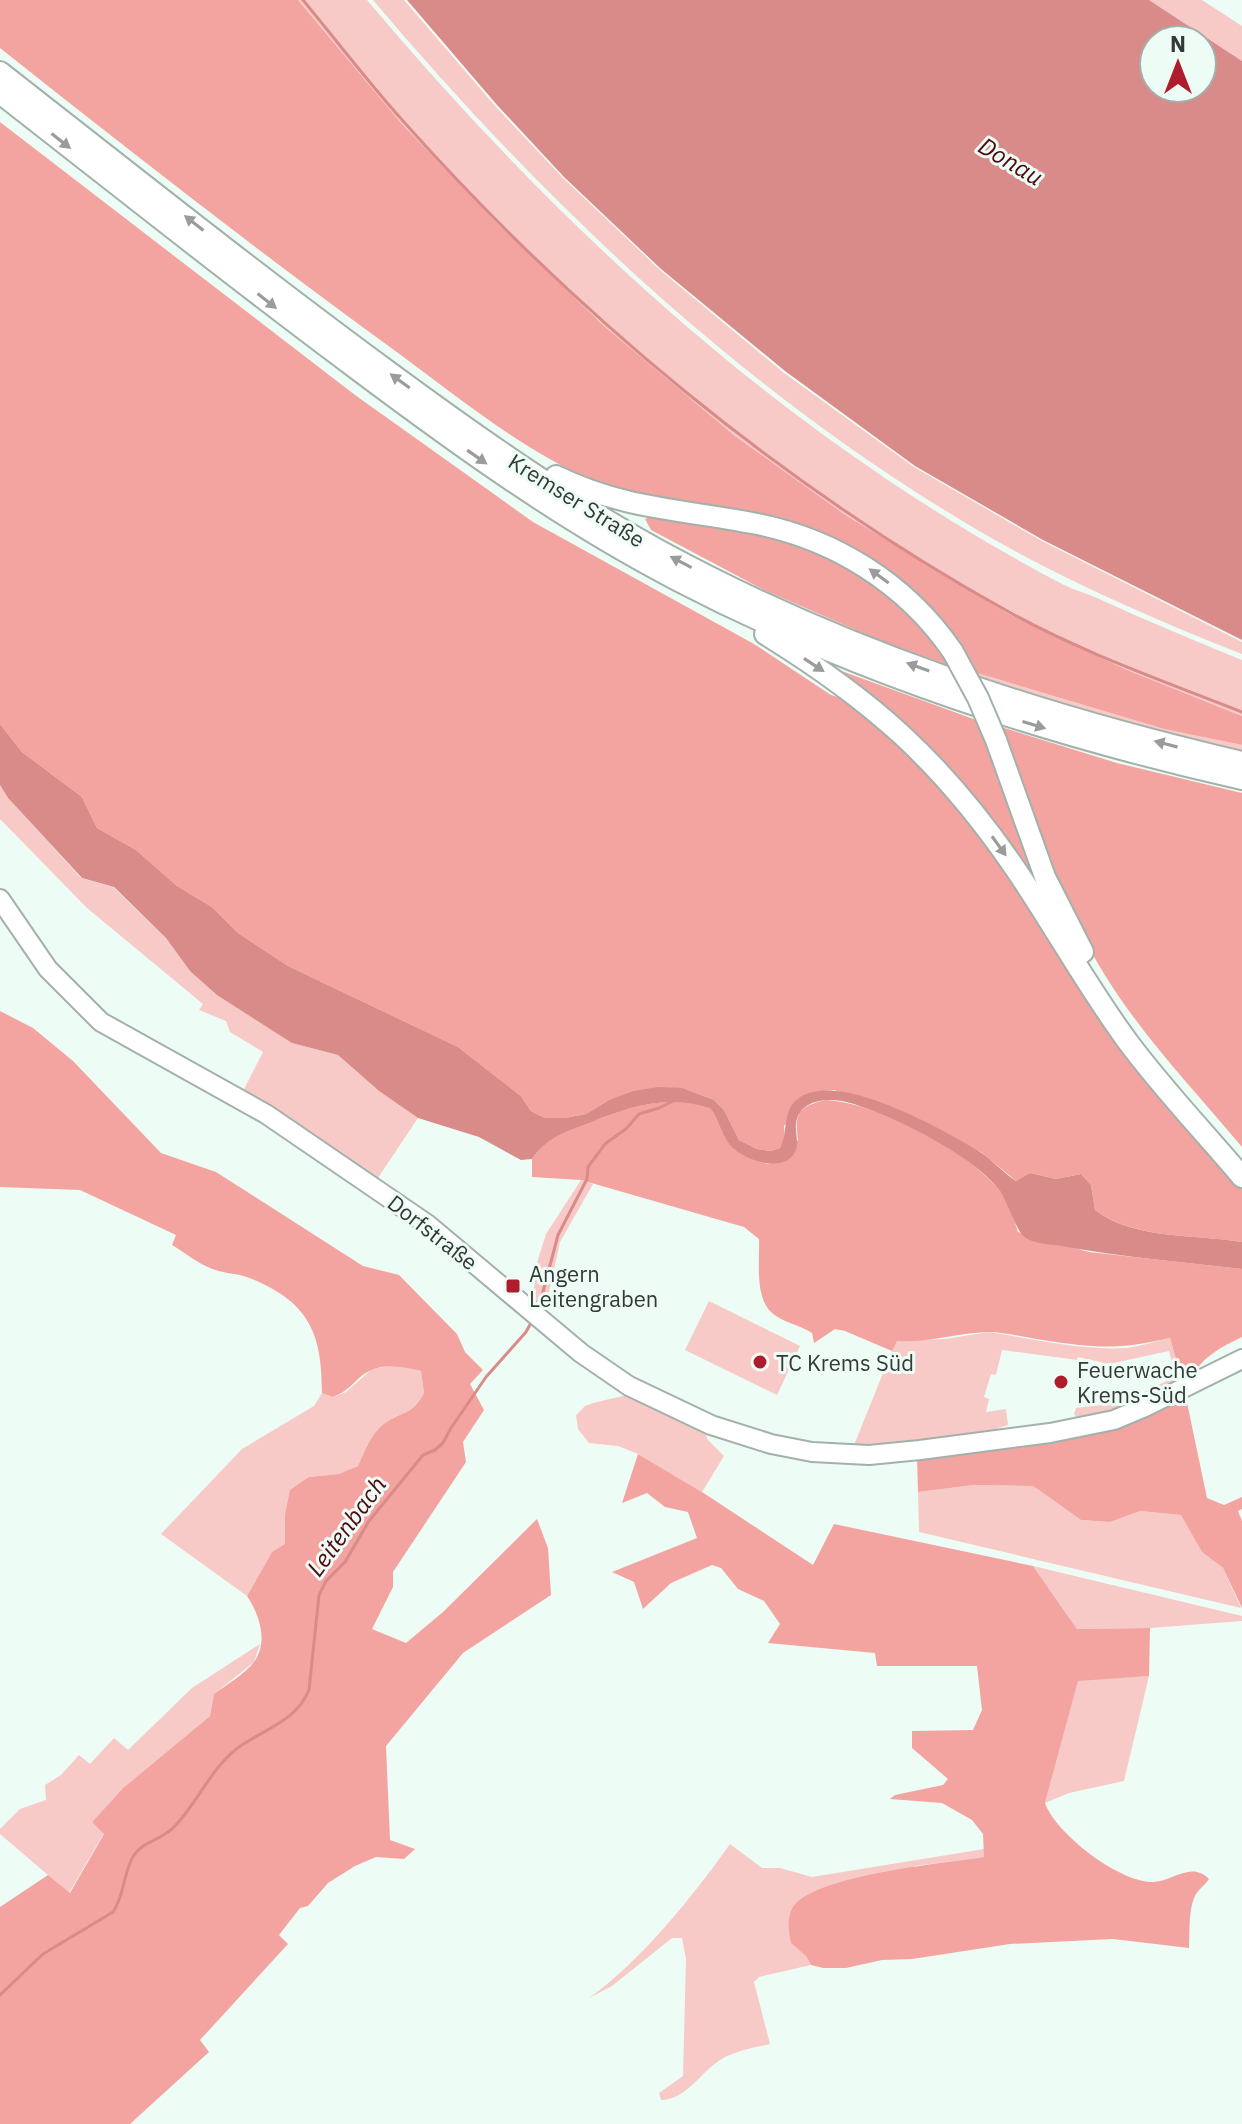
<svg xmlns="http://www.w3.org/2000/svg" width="1242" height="2124" font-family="'IBM Plex Sans',sans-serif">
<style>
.green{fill:#f8cac7}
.forest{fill:#f3a4a1}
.water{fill:#d88b88;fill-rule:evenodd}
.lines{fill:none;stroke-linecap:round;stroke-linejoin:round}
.stream{stroke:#d88b88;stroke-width:3}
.major-casing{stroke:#a3b1ab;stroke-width:22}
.highway-casing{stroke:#a3b1ab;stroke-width:24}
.major{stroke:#fff;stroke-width:18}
.highway{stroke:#fff;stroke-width:20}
.highway-bridge-casing{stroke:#a3b1ab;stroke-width:24;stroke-linecap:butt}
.highway-bridge{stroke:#fff;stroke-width:20}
.oneway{fill:#9a9c9b}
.poi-dot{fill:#af1c2e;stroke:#eefcf6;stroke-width:3}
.labels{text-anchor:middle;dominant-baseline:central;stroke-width:6;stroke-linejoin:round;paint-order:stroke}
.street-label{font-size:22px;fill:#343937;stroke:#eefcf6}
.poi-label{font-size:22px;fill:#343937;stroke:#eefcf6;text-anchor:start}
.water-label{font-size:24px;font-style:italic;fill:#4f0a11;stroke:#eefcf6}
</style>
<rect width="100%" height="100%" fill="#eefcf6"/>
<!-- green -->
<path class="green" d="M 298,0 L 367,0 C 564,234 791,442 1064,585 C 1074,590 1086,593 1097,598 C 1145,620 1193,640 1242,660 L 1242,716 L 1127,670 L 1010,614 L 847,516 L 735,436 L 604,326 L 494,220 L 401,123 Z
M 373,0 L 404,0 L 496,107 L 563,178 L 660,270 L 784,373 L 914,467 L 1042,541 L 1242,642 L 1242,654 C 1151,618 1059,578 974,528 C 743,391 546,205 373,0 Z
M 1149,0 L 1202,0 L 1242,26 L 1242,61 Z
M 977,673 L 1164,729 L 1242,745 L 1242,751 L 1077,710 L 980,679 Z
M 0,785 L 8,798 L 81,878 L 113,887 L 166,938 L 190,971 L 292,1043 L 338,1055 L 379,1091 L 418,1118 L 378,1178 L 313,1135 L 242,1093 L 263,1052 L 230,1032 L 226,1021 L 199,1010 L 203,1004 L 87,908 L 0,819 Z
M 581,1180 L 593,1184 L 560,1242 L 544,1315 L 532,1304 L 538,1259 L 546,1234 Z
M 709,1301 L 800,1346 L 777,1395 L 685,1350 Z
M 989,1332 C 1034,1339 1082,1351 1127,1348 C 1141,1346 1156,1341 1170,1338 L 1182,1380 L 1115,1413 L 1079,1420 L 1074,1414 L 1076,1408 L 1125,1402 L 1176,1376 L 1169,1351 L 1109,1364 L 1078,1357 L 1077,1360 L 1002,1350 L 996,1375 L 991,1374 L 984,1397 L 989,1399 L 986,1412 L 1006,1409 L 1008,1425 L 973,1437 L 852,1450 L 896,1341 L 945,1339 Z
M 395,1365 L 421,1371 L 424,1393 C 409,1417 405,1409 385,1423 C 372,1432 364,1452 358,1466 L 340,1474 L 309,1477 L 285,1515 L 286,1544 L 272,1552 L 247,1596 L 161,1534 L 242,1449 L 314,1406 L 322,1393 L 333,1397 L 346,1392 L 372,1369 Z
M 631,1394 L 703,1429 L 708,1440 L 724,1456 L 702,1492 L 638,1454 L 618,1446 L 589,1443 L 578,1429 L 576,1415 L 585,1406 L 593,1403 Z
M 974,1485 L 1033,1486 L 1081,1520 L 1110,1522 L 1140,1511 L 1182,1515 L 1202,1552 L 1223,1568 L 1241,1608 L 919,1532 L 918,1492 Z
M 1033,1566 L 1242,1616 L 1242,1621 L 1150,1628 L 1077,1629 Z
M 260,1644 L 254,1662 L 214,1694 L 210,1716 L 123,1788 L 92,1822 L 104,1833 L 69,1893 L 0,1834 L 0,1829 L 20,1809 L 46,1800 L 45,1785 L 61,1775 L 79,1755 L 90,1764 L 114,1738 L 128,1750 L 192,1688 Z
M 1149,1676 L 1124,1781 L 1069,1793 L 1045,1803 L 1078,1680 Z
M 730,1844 L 762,1868 L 780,1868 L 812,1877 L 984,1849 L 984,1857 L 915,1866 L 806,1956 L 811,1965 L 759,1977 L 754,1982 L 770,2044 C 753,2048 735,2051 720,2060 C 701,2072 686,2100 661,2100 L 659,2093 L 683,2076 L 686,1959 L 682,1938 L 672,1938 L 612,1986 L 589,1998 C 640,1962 694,1895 730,1844 Z"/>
<!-- forest -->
<path class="forest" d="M 0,0 L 298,0 L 401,123 L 494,220 L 604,326 L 735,436 L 847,516 L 1009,614 L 1127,670 L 1242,716 L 1242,745 L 1164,729 L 977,673 L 949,630 L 929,608 L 888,572 L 596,482 C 523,451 458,397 394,350 C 260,253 130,151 0,48 Z
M 0,122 L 355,395 L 533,522 L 754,644 L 831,695 L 854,702 L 902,743 L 983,837 L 1124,1049 L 1242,1189 L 1242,1242 C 1194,1234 1136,1240 1095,1210 L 1091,1185 L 1081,1174 L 1056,1179 L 1030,1173 L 1016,1181 L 981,1152 L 891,1107 L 834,1090 L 813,1092 L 784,1126 L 785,1140 L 780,1148 L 771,1151 L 757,1149 L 739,1140 L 724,1110 L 714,1100 L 683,1088 L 609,1100 L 586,1114 L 565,1118 L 545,1118 L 531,1111 L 521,1096 L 458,1047 L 288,966 L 238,933 L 212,907 L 177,886 L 136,850 L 97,828 L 82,797 L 22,752 L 0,724 Z
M 656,515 L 775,535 L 861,572 L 918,621 L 953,667 L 879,640 L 764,590 L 651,530 L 645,519 Z
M 836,669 L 979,721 L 1041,891 L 938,757 L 912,730 Z
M 1001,727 L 1117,763 L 1242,793 L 1242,1147 C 1196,1092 1146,1040 1108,980 C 1058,901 1031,814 1001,727 Z
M 0,1011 L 33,1028 L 73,1061 L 161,1153 L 216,1172 L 363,1266 L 399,1275 L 457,1334 L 465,1352 L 483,1370 L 470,1384 L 484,1410 L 463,1442 L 466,1462 L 393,1572 L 393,1587 L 372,1629 L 406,1643 L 443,1612 L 537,1519 L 548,1548 L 551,1595 L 463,1653 L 386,1746 L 390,1840 L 415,1849 L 404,1859 L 376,1857 L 355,1866 L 328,1883 L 308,1906 L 300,1908 L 279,1935 L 288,1944 L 200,2040 L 209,2052 L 130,2124 L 0,2124 L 0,1907 L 48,1875 L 70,1893 L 104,1834 L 92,1822 L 123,1788 L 210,1716 L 214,1694 C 226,1685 245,1674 254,1662 C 269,1641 259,1614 247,1596 L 272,1552 L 285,1544 L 285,1515 L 290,1490 L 309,1477 L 339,1474 L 358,1466 C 364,1452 372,1432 385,1423 C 404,1410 411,1416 424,1393 L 421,1371 C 399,1366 378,1361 359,1378 C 350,1387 345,1392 333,1397 L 322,1393 C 322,1333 309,1303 252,1279 C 239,1273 223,1274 210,1268 C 197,1263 184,1252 172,1245 L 176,1235 L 80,1190 L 0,1187 Z
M 826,1100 C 881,1104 959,1146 997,1187 C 1008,1199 1013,1216 1018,1232 L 1089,1252 L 1242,1269 L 1242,1337 C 1232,1342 1221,1347 1212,1354 C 1200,1362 1195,1374 1182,1380 L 1170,1338 C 1119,1350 1094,1348 1043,1340 C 1025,1338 1006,1332 988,1332 C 957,1333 928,1343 897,1341 L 892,1351 L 845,1331 L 835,1329 L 814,1343 L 812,1333 C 800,1325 782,1322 772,1313 C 754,1297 760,1260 759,1239 L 744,1227 L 581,1180 L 532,1177 L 532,1159 C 547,1138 565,1132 588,1123 C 630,1107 665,1094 710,1107 L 735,1150 L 768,1164 L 798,1140 C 794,1113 799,1106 826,1100 Z
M 1185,1393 L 1207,1498 L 1224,1505 L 1242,1497 L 1242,1509 L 1238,1511 L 1242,1521 L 1242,1608 L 1223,1568 L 1202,1552 L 1181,1515 L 1140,1511 L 1110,1522 L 1081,1520 L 1033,1486 L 974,1485 L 918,1492 L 917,1457 L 1085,1432 Z
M 638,1454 L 702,1492 L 813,1565 L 834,1524 L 1033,1566 L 1077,1629 L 1150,1628 L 1149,1676 L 1078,1681 L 1045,1803 C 1056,1834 1118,1881 1151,1882 C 1171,1883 1191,1860 1209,1879 C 1205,1885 1200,1888 1196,1894 C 1188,1908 1190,1932 1189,1948 L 1113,1939 L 1010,1944 L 912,1959 L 882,1960 L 846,1968 L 823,1968 L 811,1965 L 806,1956 L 791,1943 C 789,1931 786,1919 793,1907 C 814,1875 946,1863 984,1857 L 983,1834 L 972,1820 L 942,1803 L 890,1799 L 895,1795 L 943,1785 L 948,1779 L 912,1748 L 912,1731 L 973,1730 L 982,1710 L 977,1666 L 877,1666 L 875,1653 L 768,1643 L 780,1624 L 764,1601 L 738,1589 L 721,1568 L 712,1565 L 671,1583 L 643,1609 L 634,1582 L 612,1572 L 697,1538 L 688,1512 L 665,1507 L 647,1493 L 622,1503 Z"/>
<!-- water -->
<path class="water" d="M 407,0 L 1149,0 L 1242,61 L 1242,640 L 1043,540 L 915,466 L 785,371 L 661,269 L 564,177 L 497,105 ZM 1154,40 L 1202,40 L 1202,88 L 1154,88 Z
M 0,724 L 22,752 L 82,797 L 97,828 L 136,850 L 177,886 L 212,907 L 238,933 L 288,966 L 458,1047 L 521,1096 L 531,1111 L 545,1118 L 565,1118 L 586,1114 L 609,1100 L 634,1091 L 658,1087 L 683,1088 L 714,1100 L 724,1110 L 739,1140 L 757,1149 L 771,1151 L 780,1148 C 789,1133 781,1110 799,1098 C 838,1070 941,1129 977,1150 C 991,1158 1002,1172 1016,1181 L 1030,1173 L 1056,1179 L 1081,1174 L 1091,1185 L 1095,1210 C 1135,1240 1194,1234 1242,1242 L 1242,1269 C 1182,1262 1121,1257 1061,1246 C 1050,1244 1035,1244 1026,1238 C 1016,1232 1009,1204 1000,1191 C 976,1157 891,1114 850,1103 C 831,1097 799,1098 796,1124 C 795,1134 800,1144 794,1154 C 782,1172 748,1161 734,1149 C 722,1139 720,1120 710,1108 C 666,1094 629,1107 589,1123 C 565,1132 547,1138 532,1159 L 521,1160 L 479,1137 L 418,1118 L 379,1091 L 338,1055 L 292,1043 L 217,995 L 190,971 L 166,938 L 114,887 L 82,878 L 8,798 L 0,785 Z"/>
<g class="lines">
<!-- stream -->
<path class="stream" d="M 303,0 C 336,40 368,82 403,121 C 575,314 783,487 1009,612 C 1083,653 1164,681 1242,712
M 539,1307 L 558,1235 L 587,1179 L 588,1167 L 605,1144 L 627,1128 L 639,1114 L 659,1108 L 673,1101
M 0,1995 L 43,1954 L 113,1912 C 125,1895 123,1872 134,1855 C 144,1841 163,1839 174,1827 C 199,1802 213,1762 245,1743 C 270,1727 297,1719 309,1690 L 319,1595 L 326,1581 L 345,1562 L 369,1521 L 423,1455 L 435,1450 L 443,1443 L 451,1428 L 486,1377 L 526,1332 L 532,1321"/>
<defs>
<path id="major" d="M 0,899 L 48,969 L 101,1022 L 266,1114 L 427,1224 L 581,1353 L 629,1386 L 711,1425 L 771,1444 L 812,1452 L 869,1455 L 920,1450 L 1050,1433 L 1114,1420 L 1145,1407 L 1242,1359"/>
<path id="highway" d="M 0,72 C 129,173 257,275 389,372 C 476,436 565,499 660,551 C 842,650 1040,715 1242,762
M 0,93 C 118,185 234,278 354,367 C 458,445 563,521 679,581 C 856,673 1047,735 1242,779
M 556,476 C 624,509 680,509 752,523 C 833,538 906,583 953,652
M 765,634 C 872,700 940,760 1012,864 C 1052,922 1086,985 1128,1042 C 1163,1089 1204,1132 1242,1177
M 996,740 L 1045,877 L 1083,952"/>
</defs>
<!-- major casing -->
<use href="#major" class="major-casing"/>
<!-- highway casing -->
<use href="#highway" class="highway-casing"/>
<!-- major -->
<use href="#major" class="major"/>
<!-- highway -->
<use href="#highway" class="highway"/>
<defs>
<path id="highway-bridge" d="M 953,652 L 978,698 L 996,740"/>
</defs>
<!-- highway-bridge casing -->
<use href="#highway-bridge" class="highway-bridge-casing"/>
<!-- highway-bridge -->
<use href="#highway-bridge" class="highway-bridge"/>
</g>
<!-- one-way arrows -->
<defs><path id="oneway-solid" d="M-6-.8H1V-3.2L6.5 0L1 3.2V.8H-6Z" transform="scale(2)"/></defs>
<g class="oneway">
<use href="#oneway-solid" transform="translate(61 141) rotate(38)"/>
<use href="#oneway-solid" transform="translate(194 223) rotate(-142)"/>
<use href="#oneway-solid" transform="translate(267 301) rotate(38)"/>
<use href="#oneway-solid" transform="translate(400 381) rotate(-144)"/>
<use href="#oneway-solid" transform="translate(477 457) rotate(35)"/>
<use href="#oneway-solid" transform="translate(681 562) rotate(-152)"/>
<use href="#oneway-solid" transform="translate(879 576) rotate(-144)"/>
<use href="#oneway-solid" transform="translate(814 665) rotate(33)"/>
<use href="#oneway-solid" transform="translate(918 667) rotate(-160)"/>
<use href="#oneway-solid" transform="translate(1034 725) rotate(17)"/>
<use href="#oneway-solid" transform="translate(1166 744) rotate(-165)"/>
<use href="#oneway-solid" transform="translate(999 846) rotate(54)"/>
</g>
<!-- markers -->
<g class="poi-dot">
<rect x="505" y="1278" width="16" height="16" rx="4"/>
<circle cx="760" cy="1362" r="8"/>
<circle cx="1061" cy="1382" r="8"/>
</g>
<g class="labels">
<!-- street labels -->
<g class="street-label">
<text transform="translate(577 500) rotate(32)">Kremser Straße</text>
<text transform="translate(433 1232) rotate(38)">Dorfstraße</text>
</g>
<!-- poi labels -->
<g class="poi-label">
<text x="529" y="1273">Angern<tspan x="529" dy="25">Leitengraben</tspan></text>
<text x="776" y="1362">TC Krems Süd</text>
<text x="1077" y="1369">Feuerwache<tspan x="1077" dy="25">Krems-Süd</tspan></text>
</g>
<!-- water labels -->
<g class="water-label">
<text transform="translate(1011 161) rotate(31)">Donau</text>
<text transform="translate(346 1526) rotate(-54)">Leitenbach</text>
</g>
</g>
<!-- north arrow -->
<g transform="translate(1178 64)"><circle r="38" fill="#eefcf6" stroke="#a4aeaa" stroke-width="2"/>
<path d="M0-6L14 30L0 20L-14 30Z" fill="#af1c2e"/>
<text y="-12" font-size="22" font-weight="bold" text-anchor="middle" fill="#343937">N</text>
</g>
</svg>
